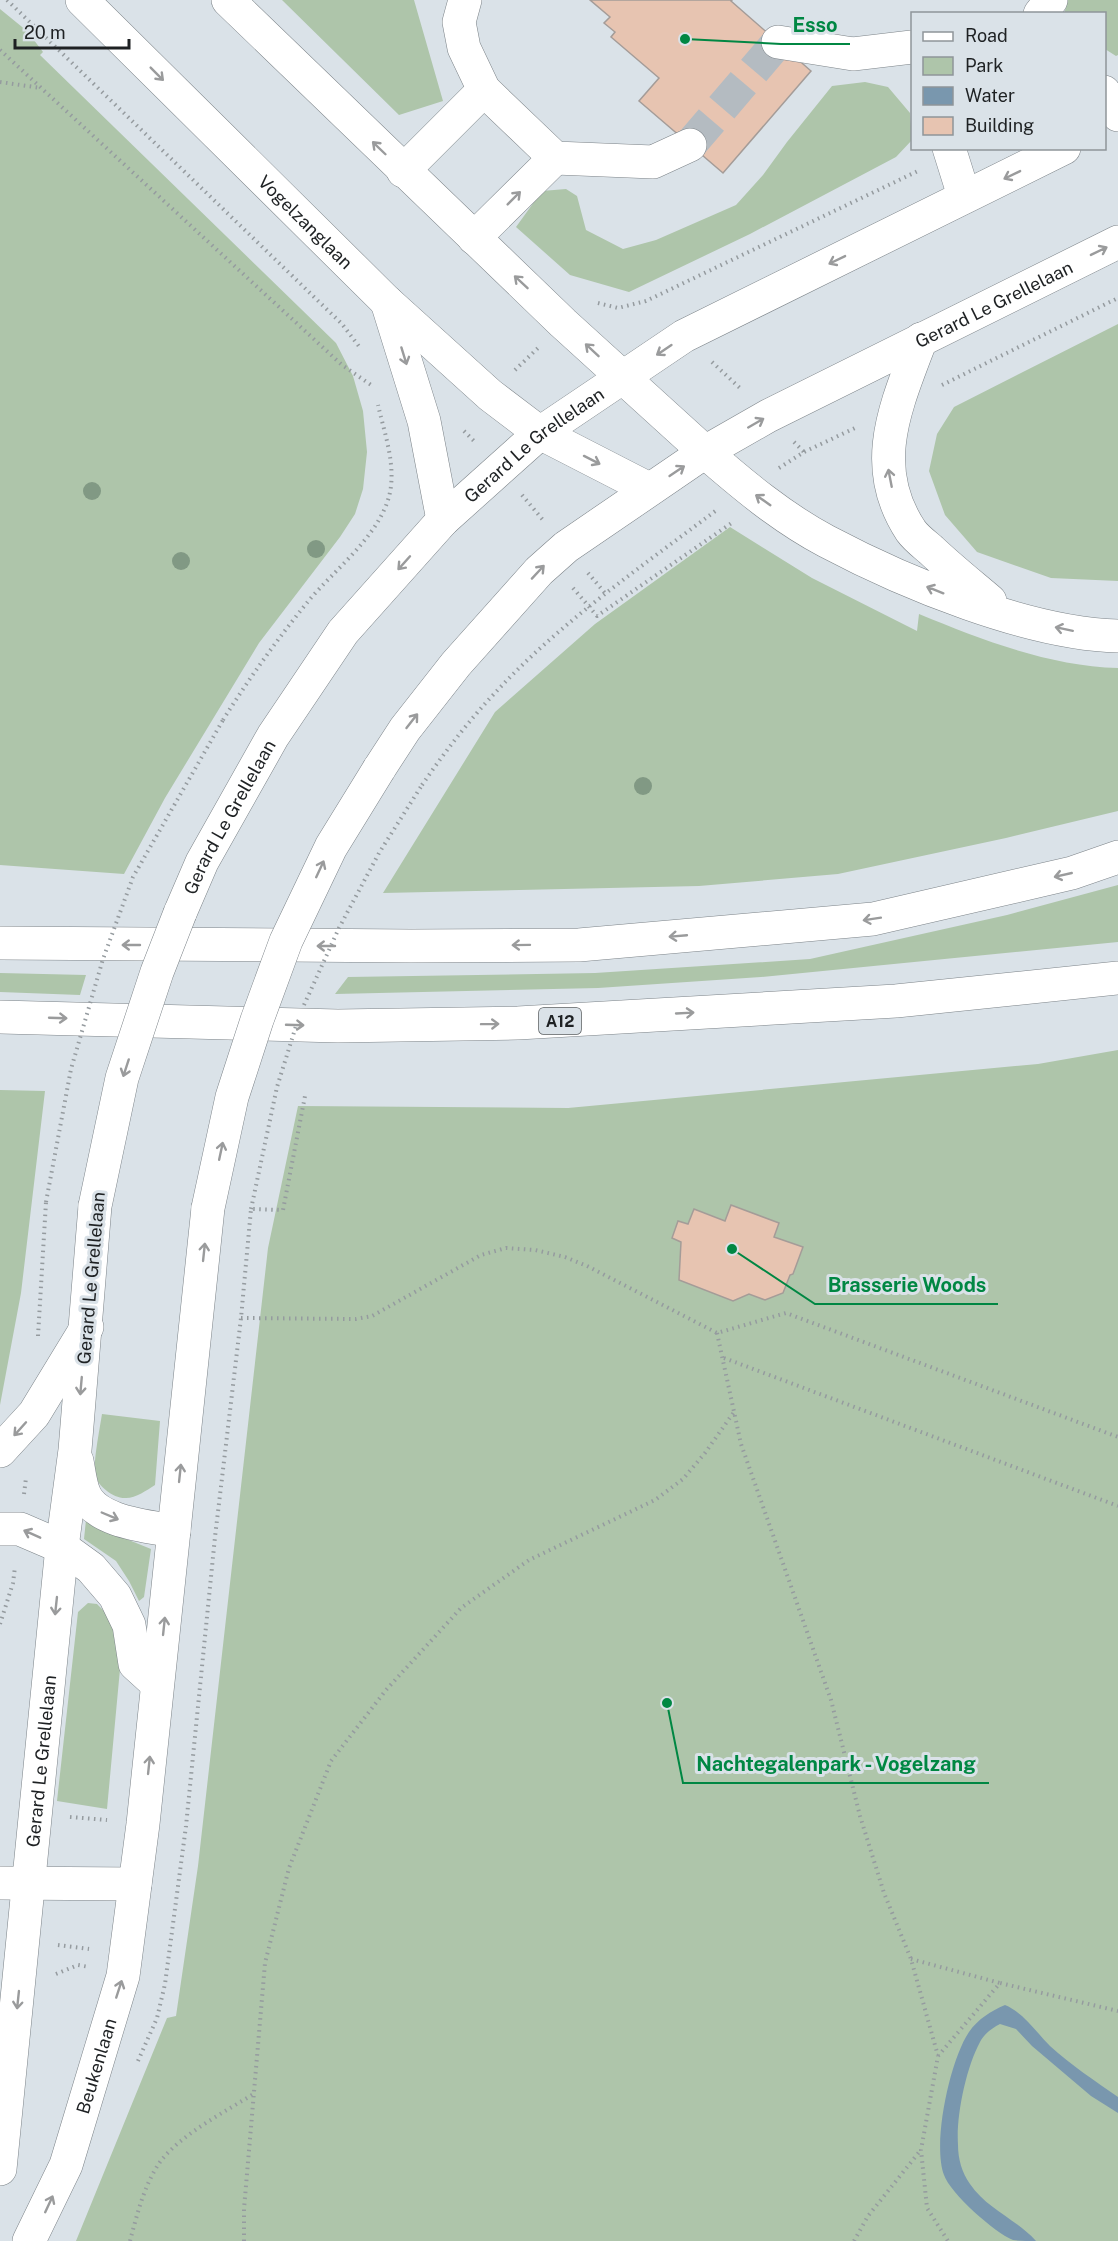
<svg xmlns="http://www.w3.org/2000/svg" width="1118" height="2241" font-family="'Public Sans',sans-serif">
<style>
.green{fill:#aec5aa}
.water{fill:#7997ae}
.building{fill:#e7c4b1;stroke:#a49c98;stroke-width:1.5}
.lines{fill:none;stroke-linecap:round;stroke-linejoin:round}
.minor-tunnel{stroke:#b4bbc1;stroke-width:33;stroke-dasharray:33 16;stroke-linecap:butt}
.minor-casing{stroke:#7c8388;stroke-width:34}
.highway-casing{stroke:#7c8388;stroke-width:34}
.path{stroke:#959b9f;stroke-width:4;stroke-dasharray:1.5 4.5;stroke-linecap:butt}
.minor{stroke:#fff;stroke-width:33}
.highway{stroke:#fff;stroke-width:33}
.minor-bridge-casing{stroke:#7c8388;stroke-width:34;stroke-linecap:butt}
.path-bridge{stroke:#959b9f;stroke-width:4;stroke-dasharray:1.5 4.5;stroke-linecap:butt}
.minor-bridge{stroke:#fff;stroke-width:33}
.tree{fill:#819984}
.oneway{stroke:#9a9b9c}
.labels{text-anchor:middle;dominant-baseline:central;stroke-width:6;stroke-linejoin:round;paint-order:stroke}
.shield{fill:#dae2e8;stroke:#565b5e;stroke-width:1.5}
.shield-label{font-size:16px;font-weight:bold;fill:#1e2123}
.street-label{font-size:18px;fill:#1e2123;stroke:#dae2e8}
.leader{fill:none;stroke:#008743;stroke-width:2}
.callout-dot{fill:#008743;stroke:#dae2e8;stroke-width:2}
.callout-label{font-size:20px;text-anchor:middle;font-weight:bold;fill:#008743;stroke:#dae2e8;stroke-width:6;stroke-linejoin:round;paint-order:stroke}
</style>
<rect width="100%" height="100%" fill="#dae2e8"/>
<!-- green -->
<path class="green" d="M 282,0 L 414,0 L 443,101 L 399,115 Z
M 1068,0 L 1118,0 L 1118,55 L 1116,56 L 1105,49 L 1104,14 L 1064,14 Z
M 0,9 L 27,31 L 43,52 L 40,55 L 336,343 L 353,376 L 363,411 L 367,452 L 363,489 L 355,514 L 340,537 L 259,643 L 165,798 L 124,874 L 0,865 Z
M 865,82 L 888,87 L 910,113 L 912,140 L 896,157 L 750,234 L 629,292 L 570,275 L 516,227 L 542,191 L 566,189 L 577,196 L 586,230 L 623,249 L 656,240 L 736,205 L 763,175 L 787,142 L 832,86 Z
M 1118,324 L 1118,581 L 1051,578 L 977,552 L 945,515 L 929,471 L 937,434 L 954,407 Z
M 730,527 L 812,578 L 917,631 L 919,614 C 982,640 1049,666 1118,668 L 1118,811 L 1006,838 L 838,874 L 699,886 L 383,893 L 495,712 L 595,624 Z
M 1118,885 L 1118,942 L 761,977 L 598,988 L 335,994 L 348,977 L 595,973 L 810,959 L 1007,915 Z
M 0,973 L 86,975 L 80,995 L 0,992 Z
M 1118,1050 L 1118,2241 L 76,2241 L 167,2018 L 176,2016 L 198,1866 L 268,1248 L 298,1106 L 568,1108 L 1038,1064 Z
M 0,1090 L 45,1091 L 21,1293 L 0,1405 Z
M 102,1414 L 160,1421 L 155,1485 C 147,1490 136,1498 126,1498 C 114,1499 97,1486 95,1474 C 93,1463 100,1427 102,1414 Z
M 86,1520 L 109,1532 L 151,1549 L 144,1597 L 139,1601 L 129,1581 L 116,1561 L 84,1539 Z
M 88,1603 L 97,1604 L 106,1613 L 118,1638 L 120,1669 L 107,1809 L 57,1801 L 78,1612 Z"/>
<!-- water -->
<path class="water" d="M 1005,2005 C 1024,2013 1036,2032 1050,2046 C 1071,2065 1095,2081 1118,2097 L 1118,2113 L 1091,2096 L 1032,2046 L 1016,2029 L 1000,2024 C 992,2028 984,2034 980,2042 C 966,2068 956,2116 958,2145 C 958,2159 962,2173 970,2184 C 987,2209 1016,2219 1036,2241 C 1029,2241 1019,2241 1013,2240 C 995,2233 950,2193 944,2175 C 932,2143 950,2060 969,2032 C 978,2019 991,2011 1005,2005 Z"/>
<!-- building -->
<path class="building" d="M 590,0 L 732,0 L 731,1 L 811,71 L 723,173 L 639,101 L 659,78 L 611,37 L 615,32 L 604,23 L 610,17 Z
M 731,1205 L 779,1223 L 774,1237 L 803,1247 L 793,1274 L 790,1275 L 783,1293 L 765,1300 L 749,1294 L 733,1301 L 679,1280 L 681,1242 L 672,1238 L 678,1221 L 688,1224 L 694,1209 L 725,1221 Z"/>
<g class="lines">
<!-- minor-tunnel -->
<path class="minor-tunnel" d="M 690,145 L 778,42"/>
<defs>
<g id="minor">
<path id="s1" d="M 82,0 L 386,301 L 490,395 L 540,433 L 649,489"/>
<path d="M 228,0 L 563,323 L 705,452"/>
<path d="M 465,0 L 459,22 L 464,48 L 484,90 L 555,158 L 653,162 L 690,145"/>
<path d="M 1040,14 L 1051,0"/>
<path d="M 778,42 L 853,54 L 912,47"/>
<path d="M 1104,92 L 1118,115"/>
<path d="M 949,148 L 964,196"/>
<path d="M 403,171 L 484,90"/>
<path d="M 474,238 L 555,158"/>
<path d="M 387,302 L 424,421 L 443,520"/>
<path id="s2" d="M 379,769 L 405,729 L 456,664 L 539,571 L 566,547 L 705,452 L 768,416 L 1118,242"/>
<path id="s3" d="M 180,913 L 202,862 L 273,736 L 343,632 L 443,520 L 540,433 L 684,336 L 1064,148"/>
<path d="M 77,1461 C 79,1471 80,1483 84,1493 C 95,1522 147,1526 174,1531"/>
<path d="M 0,1883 L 135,1884"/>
<path id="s4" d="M 0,2169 L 62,1547 L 75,1450 L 95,1206"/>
<path id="s5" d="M 29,2241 L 66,2165 L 123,1976 L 143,1824 L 208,1208"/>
</g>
<path id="highway" d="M 921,339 C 897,404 867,465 911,531 C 916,538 924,544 931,550 C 950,568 970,584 990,601
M 705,452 C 743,485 781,517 826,541 C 905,583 1029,634 1118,636
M 0,943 L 411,946 L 579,945 L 873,919 L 1072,873 L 1118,857
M 0,1017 L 338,1026 L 518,1023 L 896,1001 L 1118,978
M 0,1451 L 34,1414 L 87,1327
M 0,1529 L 20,1529 L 62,1547 L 91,1568 L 115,1596 L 129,1625 L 135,1664 L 157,1684"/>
</defs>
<!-- minor casing -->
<use href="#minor" class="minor-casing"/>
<!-- highway casing -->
<use href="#highway" class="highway-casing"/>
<!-- path -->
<path class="path" d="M 7,0 L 342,324 L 361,349
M 0,50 L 342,365 L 374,387
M 0,82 L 41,88
M 598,303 L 618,308 L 646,301 L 920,170
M 712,362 L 742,390
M 515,370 L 538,348
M 942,385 L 1118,298
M 464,431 L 476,443
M 794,442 L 804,452
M 779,468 L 804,452 L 855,428
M 522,495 L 543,520
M 588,573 L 605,593
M 573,588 L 597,616 L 733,522
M 223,720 C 248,680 276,641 306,604 C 333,570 386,532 391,486 C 394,459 384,431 378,405
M 422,785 C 444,753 467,723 493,695 C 559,623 641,567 718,509
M 241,1318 L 356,1319 L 372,1316 L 481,1255 L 506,1248 L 535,1250 L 565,1257 L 587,1266 L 717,1333 L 786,1313 L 1118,1437
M 717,1333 L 741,1444 L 831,1700 L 860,1816 L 884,1893 L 911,1959 L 938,2056 L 921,2150 L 927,2208 L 948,2241
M 38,1336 L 46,1202
M 724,1358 L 1118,1506
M 24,1494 L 26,1478
M 0,1624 L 13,1583 L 15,1567
M 70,1817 L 107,1820
M 58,1945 L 89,1949
M 911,1959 L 1000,1983
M 56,1974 L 78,1965 L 89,1967
M 938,2056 L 1000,1983 L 1118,2011
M 138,2061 L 157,2018 L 165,1984 L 186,1826 L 215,1537 L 241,1318 L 251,1209 L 283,1210 L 305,1096
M 130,2241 C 137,2215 144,2185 160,2162 C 181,2134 225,2112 255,2093
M 244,2241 L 244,2209 L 265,1963 L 289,1868 L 331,1761 L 386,1690 L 461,1608 L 529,1560 L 655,1500 L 683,1479 L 705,1453 L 734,1412
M 854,2241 L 868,2216 L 920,2151"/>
<!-- minor -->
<use href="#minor" class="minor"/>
<!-- highway -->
<use href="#highway" class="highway"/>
<defs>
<path id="minor-bridge" d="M 95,1206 L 122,1078 L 157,972 L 180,913
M 208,1208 L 232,1097 L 257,1020 L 286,941 L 331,847 L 379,769"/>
</defs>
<!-- minor-bridge casing -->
<use href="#minor-bridge" class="minor-bridge-casing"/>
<!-- path-bridge -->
<path class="path-bridge" d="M 304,1005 L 339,928 L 379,853 L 422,785
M 46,1202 L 71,1069 L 103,959 L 133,877 L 223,720
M 251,1209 L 277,1087 L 296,1026"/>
<!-- minor-bridge -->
<use href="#minor-bridge" class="minor-bridge"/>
</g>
<!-- trees -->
<g class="tree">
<circle cx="92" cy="491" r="9"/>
<circle cx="316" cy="549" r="9"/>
<circle cx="181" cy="561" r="9"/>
<circle cx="643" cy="786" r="9"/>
</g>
<!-- one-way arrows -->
<defs><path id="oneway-shaft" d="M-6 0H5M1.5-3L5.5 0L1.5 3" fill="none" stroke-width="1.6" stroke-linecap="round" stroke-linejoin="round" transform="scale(1.5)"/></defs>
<g class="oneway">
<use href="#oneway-shaft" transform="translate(157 74) rotate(45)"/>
<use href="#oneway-shaft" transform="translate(379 148) rotate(-136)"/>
<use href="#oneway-shaft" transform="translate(1012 175) rotate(154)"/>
<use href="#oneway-shaft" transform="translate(514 198) rotate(-45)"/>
<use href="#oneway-shaft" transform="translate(1099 251) rotate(-26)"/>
<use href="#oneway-shaft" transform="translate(837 260) rotate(154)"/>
<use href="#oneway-shaft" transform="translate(521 282) rotate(-137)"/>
<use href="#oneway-shaft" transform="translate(592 350) rotate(-137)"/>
<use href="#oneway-shaft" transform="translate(664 350) rotate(146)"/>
<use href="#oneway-shaft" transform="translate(404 356) rotate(73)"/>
<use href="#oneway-shaft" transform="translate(756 423) rotate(-30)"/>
<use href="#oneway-shaft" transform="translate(592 460) rotate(27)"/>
<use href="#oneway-shaft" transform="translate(677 471) rotate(-34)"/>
<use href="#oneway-shaft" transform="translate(890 478) rotate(-101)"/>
<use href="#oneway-shaft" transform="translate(763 500) rotate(-145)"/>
<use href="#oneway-shaft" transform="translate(404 563) rotate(132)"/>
<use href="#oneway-shaft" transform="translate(538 572) rotate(-47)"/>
<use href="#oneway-shaft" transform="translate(935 590) rotate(-158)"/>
<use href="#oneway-shaft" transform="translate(1064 629) rotate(-168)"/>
<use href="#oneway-shaft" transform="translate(412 721) rotate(-52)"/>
<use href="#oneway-shaft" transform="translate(320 869) rotate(-65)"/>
<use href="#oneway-shaft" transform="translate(1063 875) rotate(167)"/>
<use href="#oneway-shaft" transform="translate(872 919) rotate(171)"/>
<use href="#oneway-shaft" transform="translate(678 936) rotate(175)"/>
<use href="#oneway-shaft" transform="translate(131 945) rotate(-180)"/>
<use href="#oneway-shaft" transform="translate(521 945) rotate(179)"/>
<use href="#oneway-shaft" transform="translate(326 946) rotate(-180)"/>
<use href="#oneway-shaft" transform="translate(685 1013) rotate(-3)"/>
<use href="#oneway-shaft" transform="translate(58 1018) rotate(2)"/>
<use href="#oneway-shaft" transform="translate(490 1024) rotate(-1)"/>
<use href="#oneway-shaft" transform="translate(295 1025) rotate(2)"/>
<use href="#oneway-shaft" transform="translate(126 1068) rotate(108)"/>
<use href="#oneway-shaft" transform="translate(221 1151) rotate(-78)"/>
<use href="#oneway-shaft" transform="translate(204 1252) rotate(-84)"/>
<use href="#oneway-shaft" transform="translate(81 1386) rotate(95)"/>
<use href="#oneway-shaft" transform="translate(20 1429) rotate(132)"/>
<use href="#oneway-shaft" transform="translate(180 1473) rotate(-84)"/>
<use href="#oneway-shaft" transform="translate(110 1516) rotate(23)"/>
<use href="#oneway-shaft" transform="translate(32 1534) rotate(-156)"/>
<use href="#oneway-shaft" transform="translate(56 1606) rotate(96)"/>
<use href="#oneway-shaft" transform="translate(164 1626) rotate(-84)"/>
<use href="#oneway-shaft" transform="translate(149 1765) rotate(-84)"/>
<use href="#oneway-shaft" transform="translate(119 1989) rotate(-72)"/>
<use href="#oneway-shaft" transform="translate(18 2000) rotate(96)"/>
<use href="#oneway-shaft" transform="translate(49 2204) rotate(-65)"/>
</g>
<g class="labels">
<!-- shield labels -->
<rect class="shield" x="539" y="1008" width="42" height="26" rx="4.5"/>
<g class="shield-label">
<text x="560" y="1021">A12</text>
</g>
<!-- street labels -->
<g class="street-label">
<text stroke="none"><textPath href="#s1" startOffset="315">Vogelzanglaan</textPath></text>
<text stroke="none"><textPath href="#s2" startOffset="784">Gerard Le Grellelaan</textPath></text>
<text stroke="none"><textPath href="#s3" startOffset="594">Gerard Le Grellelaan</textPath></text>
<text stroke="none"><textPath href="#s3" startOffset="108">Gerard Le Grellelaan</textPath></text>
<text transform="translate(91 1278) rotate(-85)">Gerard Le Grellelaan</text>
<text stroke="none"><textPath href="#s4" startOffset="410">Gerard Le Grellelaan</textPath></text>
<text stroke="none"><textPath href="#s5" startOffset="188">Beukenlaan</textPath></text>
</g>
</g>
<!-- callouts -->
<path class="leader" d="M685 39L781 44H850M732 1249L815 1304H998M667 1703L683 1783H989"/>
<g class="callout-dot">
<circle cx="685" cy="39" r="6"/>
<circle cx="732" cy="1249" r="6"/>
<circle cx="667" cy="1703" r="6"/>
</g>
<g class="callout-label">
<text x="815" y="32">Esso</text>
<text x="907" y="1292">Brasserie Woods</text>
<text x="836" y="1771">Nachtegalenpark - Vogelzang</text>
</g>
<!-- legend -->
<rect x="911" y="12" width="195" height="138" fill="#dae2e8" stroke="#8f9599" stroke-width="1.5"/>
<rect x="923" y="32" width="30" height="9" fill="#ffffff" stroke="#8f9599" stroke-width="1.5"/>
<text x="965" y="42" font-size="18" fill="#1e2123">Road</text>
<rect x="923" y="57" width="30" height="18" fill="#aec5aa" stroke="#8f9599" stroke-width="1.5"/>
<text x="965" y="72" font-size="18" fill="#1e2123">Park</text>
<rect x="923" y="87" width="30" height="18" fill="#7997ae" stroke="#8f9599" stroke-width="1.5"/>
<text x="965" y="102" font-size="18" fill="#1e2123">Water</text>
<rect x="923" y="117" width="30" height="18" fill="#e7c4b1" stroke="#8f9599" stroke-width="1.5"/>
<text x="965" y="132" font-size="18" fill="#1e2123">Building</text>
<!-- scale -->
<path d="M15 39v9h114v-9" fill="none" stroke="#1e2123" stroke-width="3"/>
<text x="24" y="39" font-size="18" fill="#1e2123" stroke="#dae2e8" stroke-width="4.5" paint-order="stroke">20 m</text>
</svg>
